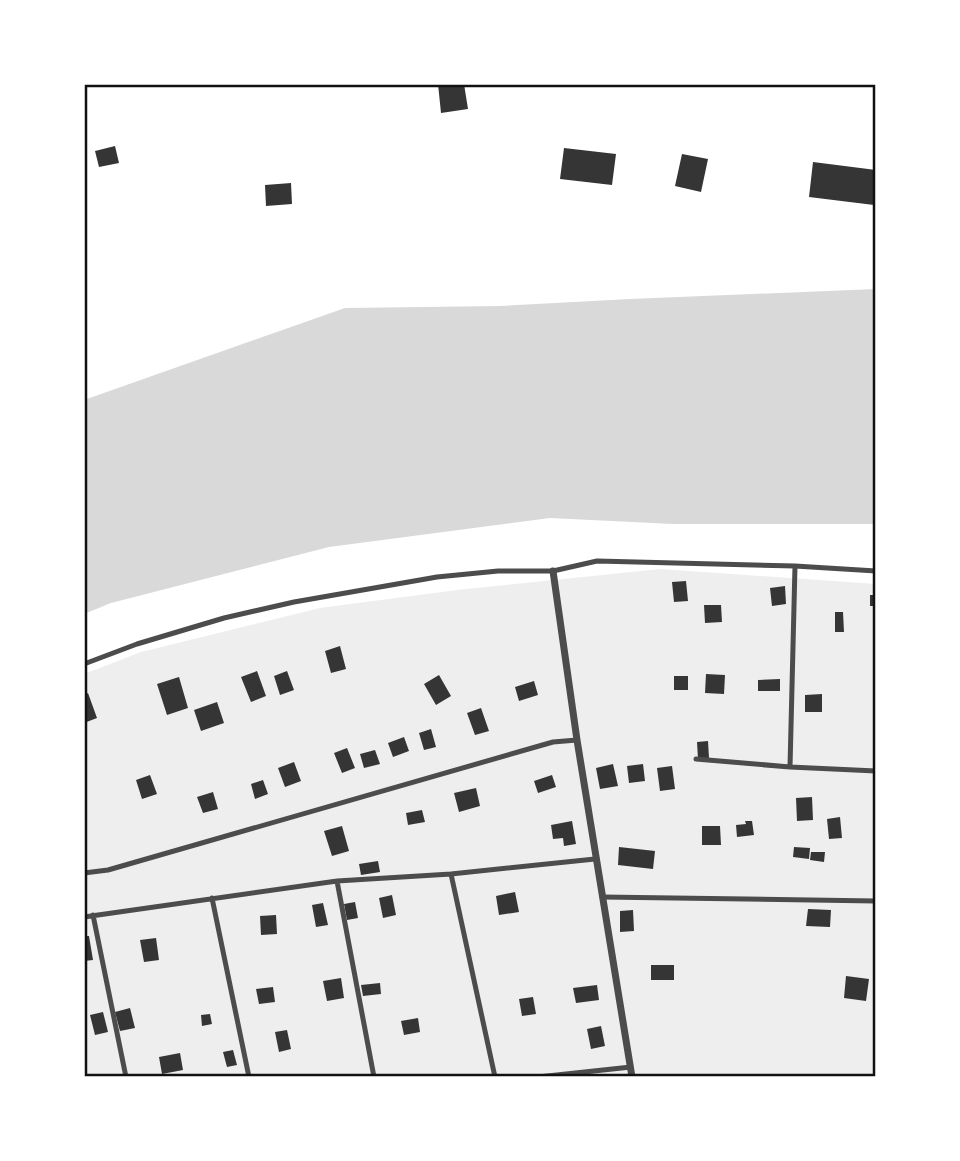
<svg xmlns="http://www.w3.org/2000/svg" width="960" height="1161" font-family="'Nunito Sans',sans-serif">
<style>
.green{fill:#eee}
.water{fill:#d9d9d9}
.building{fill:#353535}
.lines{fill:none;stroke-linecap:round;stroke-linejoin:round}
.service{stroke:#4c4c4c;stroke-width:5}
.minor{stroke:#4c4c4c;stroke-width:7}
.neatline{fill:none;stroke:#111;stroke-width:2.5}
</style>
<rect width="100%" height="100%" fill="#fff"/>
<!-- green -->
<path class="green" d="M 660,569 L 876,584 L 876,1077 L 84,1077 L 84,674 L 141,652 L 320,608 L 457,590 Z"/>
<!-- water -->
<path class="water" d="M 876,289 L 876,524 L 673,524 L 550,518 L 329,547 L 111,603 L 84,614 L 84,400 L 345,308 L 500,306 L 630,299 Z"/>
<!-- building -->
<path class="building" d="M 438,84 L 464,84 L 468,109 L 441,113 Z
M 115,146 L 119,163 L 99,167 L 95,151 Z
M 564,148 L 616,154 L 612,185 L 560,179 Z
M 682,154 L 708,159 L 701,192 L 675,186 Z
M 813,162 L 876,170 L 874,205 L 809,197 Z
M 291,183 L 292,204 L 266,206 L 265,185 Z
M 686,581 L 688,601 L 674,602 L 672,582 Z
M 785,586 L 786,604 L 772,606 L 770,588 Z
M 870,595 L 876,595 L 876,606 L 870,606 Z
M 704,605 L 721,605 L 722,622 L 705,623 Z
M 835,612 L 843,612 L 844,632 L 835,632 Z
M 340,646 L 346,669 L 331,673 L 325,651 Z
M 257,671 L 266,696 L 251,702 L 241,677 Z
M 287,671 L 294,690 L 280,695 L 274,676 Z
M 706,674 L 725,675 L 724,694 L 705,693 Z
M 439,675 L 451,696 L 436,705 L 424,684 Z
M 674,676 L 688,676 L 688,690 L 674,690 Z
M 179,677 L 188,708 L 167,715 L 157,684 Z
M 780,679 L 780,691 L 758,691 L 758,680 Z
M 534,681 L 538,695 L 519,701 L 515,687 Z
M 88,693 L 97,718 L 84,723 L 84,695 Z
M 822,694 L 822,712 L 805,712 L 805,695 Z
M 217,702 L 224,723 L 201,731 L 194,710 Z
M 481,708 L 489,731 L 475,735 L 467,713 Z
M 431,729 L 436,747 L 424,750 L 419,733 Z
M 404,737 L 409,751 L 393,757 L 388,743 Z
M 708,741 L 709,758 L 698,759 L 697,742 Z
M 347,748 L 355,768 L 342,773 L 334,753 Z
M 375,750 L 380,764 L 364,768 L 360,754 Z
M 294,762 L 301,781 L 285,787 L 278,768 Z
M 613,764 L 618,786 L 600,789 L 596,768 Z
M 643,764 L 645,781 L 629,783 L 627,766 Z
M 672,766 L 675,789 L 660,791 L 657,768 Z
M 150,775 L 157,794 L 142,799 L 136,780 Z
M 552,775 L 556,787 L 538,793 L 534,781 Z
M 263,780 L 268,794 L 255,799 L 251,784 Z
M 476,788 L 480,806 L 459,812 L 454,793 Z
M 213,792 L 218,809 L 203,813 L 197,797 Z
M 812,797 L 813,820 L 797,821 L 796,798 Z
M 422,810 L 425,822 L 408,825 L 406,813 Z
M 840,817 L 842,838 L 829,839 L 827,819 Z
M 572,821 L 576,844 L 564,846 L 563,838 L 553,839 L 551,825 Z
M 745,821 L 752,821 L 754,835 L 737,837 L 736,825 L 746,824 Z
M 342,826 L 349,851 L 332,856 L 324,831 Z
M 702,826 L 720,826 L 721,845 L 702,845 Z
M 619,847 L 655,851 L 653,869 L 618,865 Z
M 794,847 L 810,848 L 809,859 L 793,857 Z
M 811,852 L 825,852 L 824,862 L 810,860 Z
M 378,861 L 380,872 L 361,875 L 359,864 Z
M 515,892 L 519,912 L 499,915 L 496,896 Z
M 392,895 L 396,915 L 383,918 L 379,898 Z
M 355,902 L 358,918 L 347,920 L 344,904 Z
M 323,903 L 328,925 L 316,927 L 312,905 Z
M 808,909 L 831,910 L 830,927 L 806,926 Z
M 633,910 L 634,931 L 620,932 L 620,911 Z
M 276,915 L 277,934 L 261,935 L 260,916 Z
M 84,936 L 89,936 L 93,960 L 84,961 Z
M 156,938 L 159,960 L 144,962 L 140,940 Z
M 651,965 L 674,965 L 674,980 L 651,980 Z
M 846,976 L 869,979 L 866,1001 L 844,998 Z
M 341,978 L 344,998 L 327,1001 L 323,981 Z
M 380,983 L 381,994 L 363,996 L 361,985 Z
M 597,985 L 599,1000 L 576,1003 L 573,988 Z
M 273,987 L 275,1002 L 259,1004 L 256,989 Z
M 533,997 L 536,1014 L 522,1016 L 519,999 Z
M 130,1008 L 135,1028 L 120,1031 L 115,1012 Z
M 103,1012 L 108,1032 L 95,1035 L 90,1015 Z
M 210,1014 L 212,1024 L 202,1026 L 201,1015 Z
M 418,1018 L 420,1032 L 404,1035 L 401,1021 Z
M 601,1026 L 605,1046 L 591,1049 L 587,1029 Z
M 287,1030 L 291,1049 L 279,1052 L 275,1032 Z
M 233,1050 L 237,1065 L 227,1067 L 223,1052 Z
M 180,1053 L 183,1070 L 162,1074 L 159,1057 Z"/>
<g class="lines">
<!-- service -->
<path class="service" d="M 84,664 L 137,644 L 224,618 L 294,602 L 437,577 L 498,571 L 553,571 L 597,561 L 795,566 L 876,571
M 696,759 L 790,767 L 876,771
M 790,767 L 795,566
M 84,873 L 108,870 L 553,742 L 577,740
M 451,874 L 495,1077
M 337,881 L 374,1077
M 602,897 L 876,901
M 212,898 L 249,1077
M 93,915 L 126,1077
M 84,917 L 337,881 L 451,874 L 595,859
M 538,1077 L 631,1067"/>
<!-- minor -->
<path class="minor" d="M 553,571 L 577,740 L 632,1077"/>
</g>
<!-- border -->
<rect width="960" height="1161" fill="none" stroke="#ffffff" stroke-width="172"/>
<rect x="86" y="86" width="788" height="989" class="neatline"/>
</svg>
